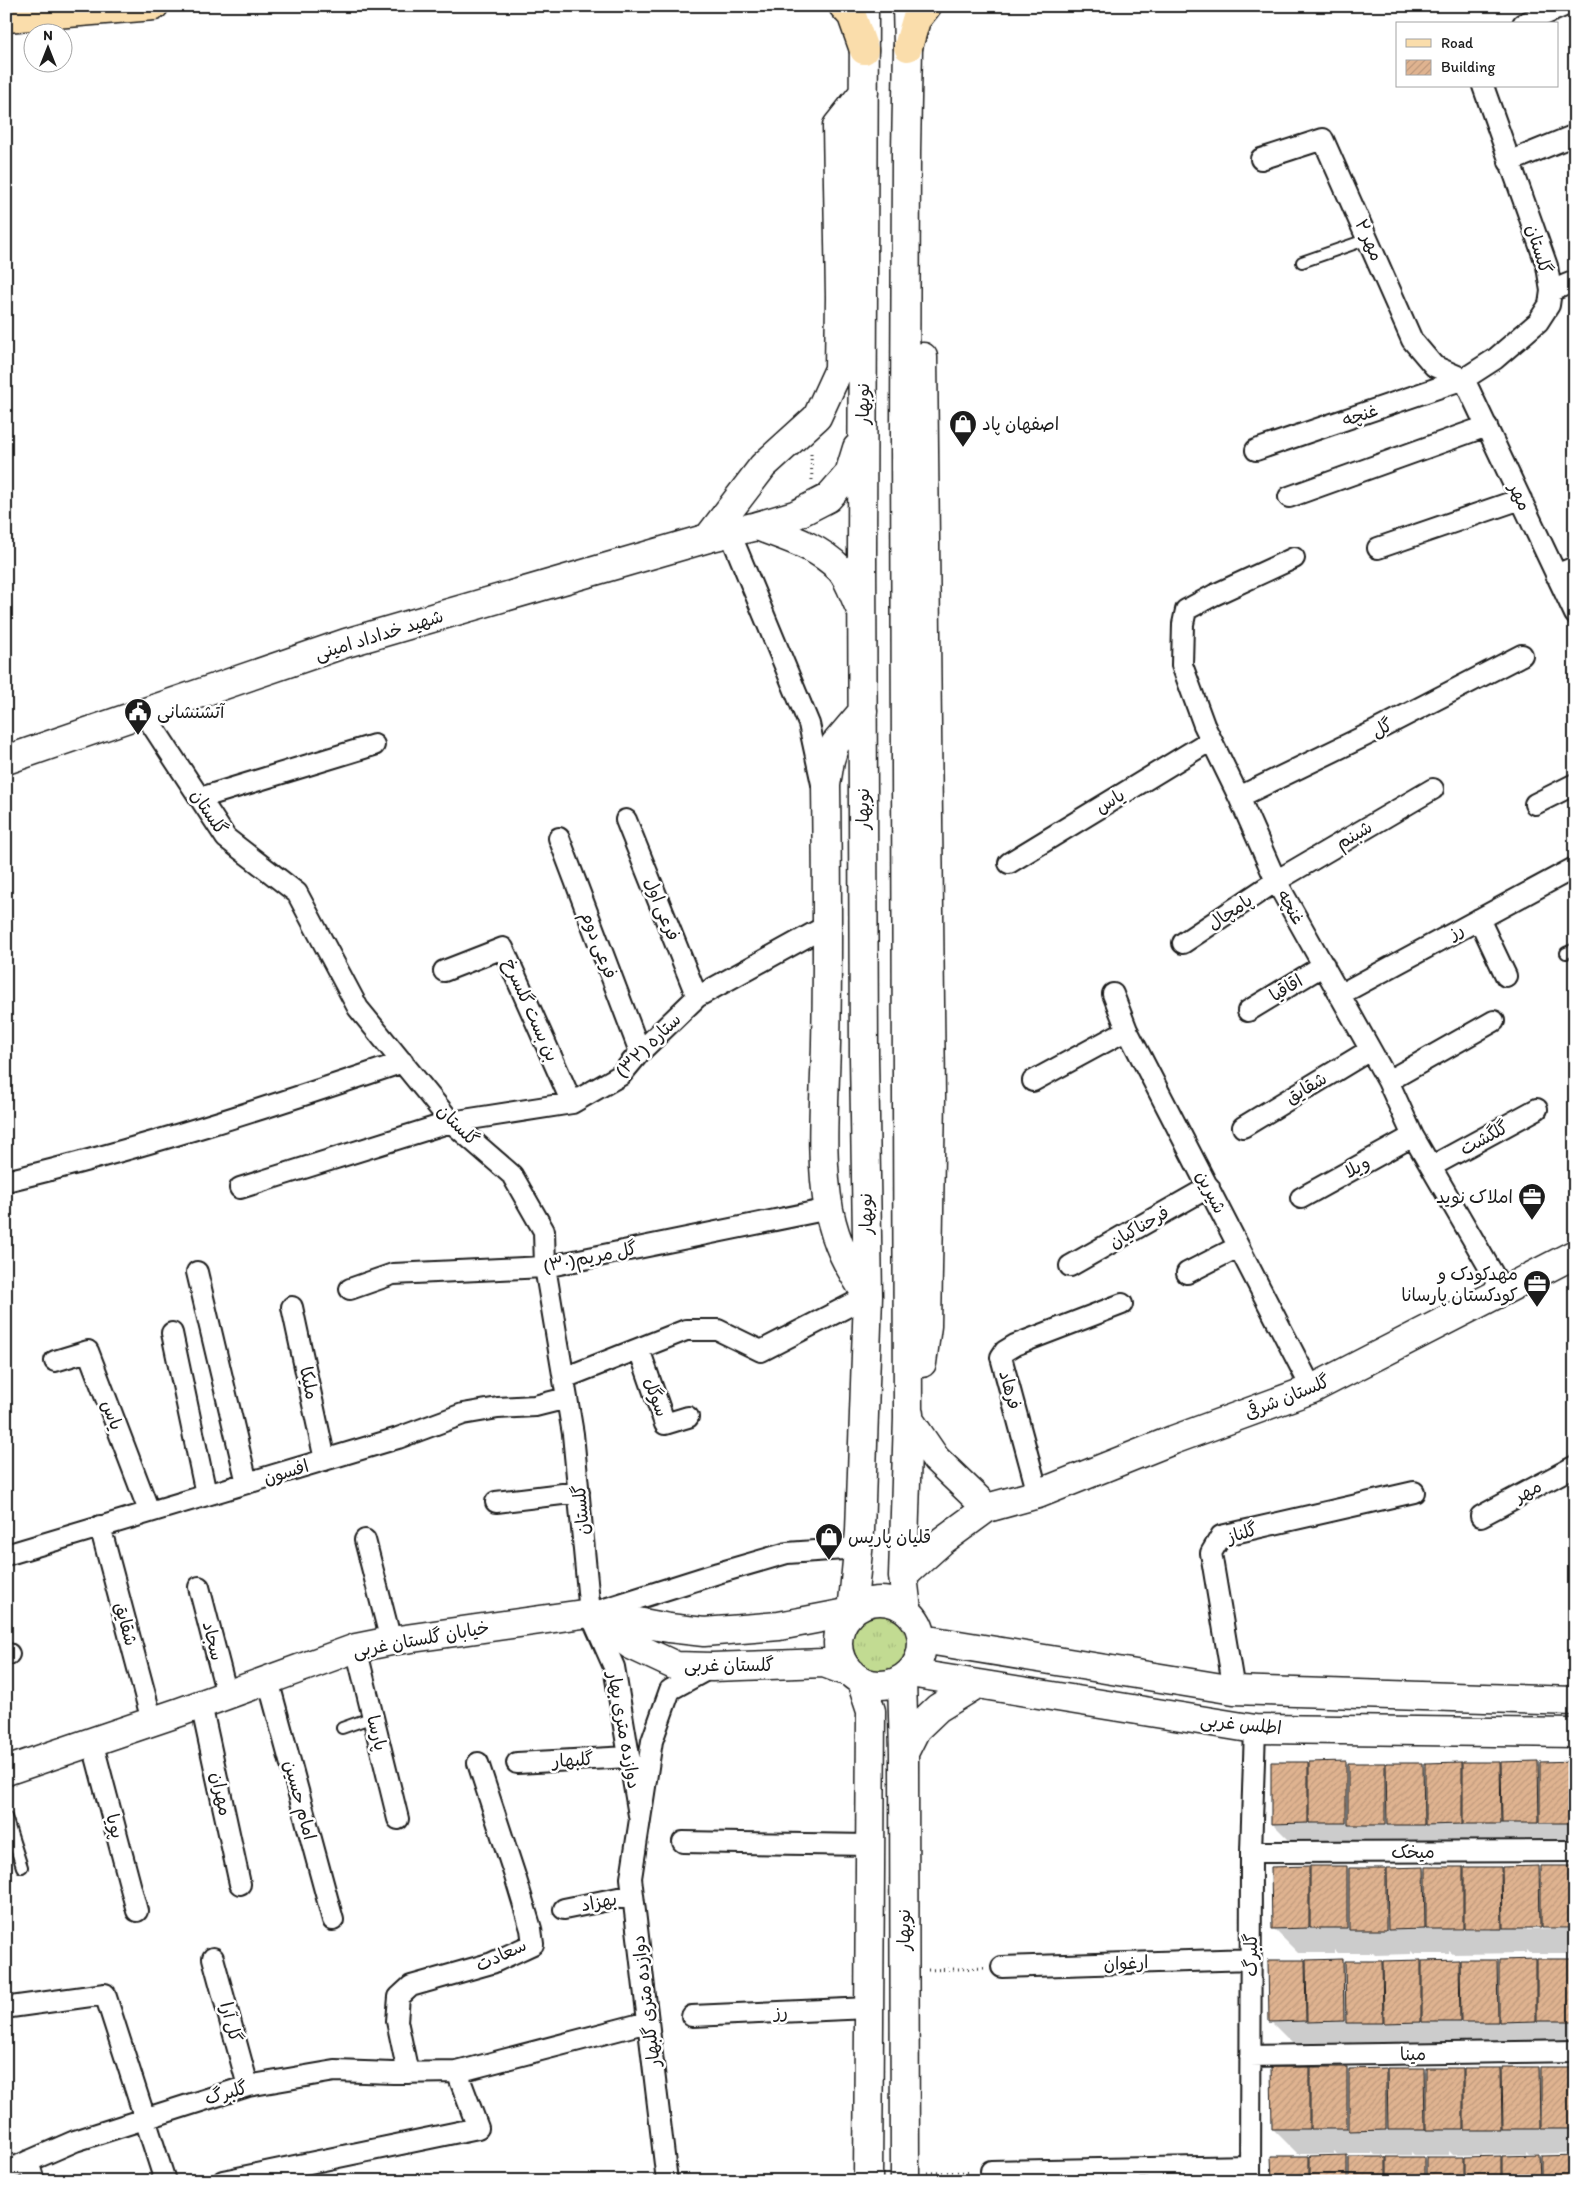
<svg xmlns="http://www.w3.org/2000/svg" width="1581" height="2187" font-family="Itim,'Playpen Sans Arabic',sans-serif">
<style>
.grass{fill:url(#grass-tufts);stroke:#6f7c57}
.shadow{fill:#0003;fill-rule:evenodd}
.building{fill:url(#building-hatch);stroke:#1c1c1c}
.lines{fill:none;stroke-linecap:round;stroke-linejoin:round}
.lane-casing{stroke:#1c1c1c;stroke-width:14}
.street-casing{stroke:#1c1c1c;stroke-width:24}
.secondary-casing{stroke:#1c1c1c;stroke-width:31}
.primary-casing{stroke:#1c1c1c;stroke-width:31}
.path{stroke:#1c1c1c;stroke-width:3;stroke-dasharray:1 4;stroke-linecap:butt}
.lane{stroke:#fff;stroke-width:10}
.street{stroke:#fff;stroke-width:20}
.secondary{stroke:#fff;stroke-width:28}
.primary{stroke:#faddab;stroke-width:28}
.labels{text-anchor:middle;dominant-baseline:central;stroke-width:5;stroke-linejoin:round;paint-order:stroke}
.street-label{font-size:18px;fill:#1c1c1c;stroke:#fff}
.poi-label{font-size:18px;fill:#1c1c1c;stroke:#fff;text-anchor:start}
</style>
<defs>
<pattern id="grass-tufts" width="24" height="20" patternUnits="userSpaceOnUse" patternTransform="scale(1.25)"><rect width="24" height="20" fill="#c2db92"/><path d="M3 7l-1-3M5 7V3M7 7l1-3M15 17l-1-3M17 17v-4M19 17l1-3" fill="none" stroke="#a6bb7d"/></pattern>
<pattern id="building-hatch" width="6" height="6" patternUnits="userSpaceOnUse" patternTransform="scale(1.25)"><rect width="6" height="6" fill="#dfb390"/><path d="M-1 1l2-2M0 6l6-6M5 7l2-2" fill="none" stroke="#bf997c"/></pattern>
</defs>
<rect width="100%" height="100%" fill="#fff"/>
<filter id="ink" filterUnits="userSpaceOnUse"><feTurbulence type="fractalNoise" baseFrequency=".02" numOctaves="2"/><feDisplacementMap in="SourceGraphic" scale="10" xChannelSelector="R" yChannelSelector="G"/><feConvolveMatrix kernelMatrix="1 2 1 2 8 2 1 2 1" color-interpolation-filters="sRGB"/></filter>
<g filter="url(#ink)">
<!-- grass -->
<path class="grass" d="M851 1642a29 29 0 1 1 58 0a29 29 0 1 1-58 0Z"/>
<!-- shadow -->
<path class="shadow" d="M 1346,1762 L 1349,1766 L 1384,1764 L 1387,1767 L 1423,1764 L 1426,1767 L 1426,1764 L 1500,1763 L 1503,1766 L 1538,1762 L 1541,1765 L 1575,1762 L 1575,1848 L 1297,1848 L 1272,1823 L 1307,1763 L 1310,1766 Z
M 1347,1867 L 1349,1869 L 1424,1869 L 1427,1872 L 1462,1868 L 1465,1871 L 1500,1868 L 1503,1871 L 1539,1868 L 1542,1871 L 1565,1929 L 1575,1929 L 1575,1953 L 1529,1953 L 1526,1950 L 1526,1953 L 1453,1954 L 1449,1951 L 1449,1954 L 1414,1954 L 1411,1951 L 1411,1954 L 1375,1955 L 1373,1953 L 1337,1953 L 1334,1950 L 1334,1953 L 1298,1953 L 1273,1928 L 1308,1868 L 1311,1871 ZM 1527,1927 L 1562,1927 L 1565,1929 L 1527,1930 ZM 1451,1928 L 1490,1928 L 1490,1930 L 1451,1930 Z
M 1573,1960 L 1575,2046 L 1295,2046 L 1270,2021 L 1305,1961 L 1308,1964 L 1343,1961 L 1346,1964 L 1382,1962 L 1385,1965 L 1420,1962 L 1423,1965 L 1423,1962 L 1497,1961 L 1500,1964 L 1500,1961 Z
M 1308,2068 L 1311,2071 L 1347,2068 L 1350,2072 L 1350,2070 L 1424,2069 L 1427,2073 L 1462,2069 L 1465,2072 L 1500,2069 L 1503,2072 L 1539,2068 L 1542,2071 L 1575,2068 L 1575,2153 L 1529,2154 L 1526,2151 L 1526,2154 L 1453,2155 L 1449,2151 L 1449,2155 L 1414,2155 L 1411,2152 L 1411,2155 L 1375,2155 L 1372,2152 L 1372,2154 L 1337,2154 L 1334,2151 L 1334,2154 L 1298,2154 L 1273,2129 Z
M 1308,2157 L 1311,2160 L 1347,2157 L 1348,2158 L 1424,2158 L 1427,2161 L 1462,2158 L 1465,2161 L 1500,2157 L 1503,2160 L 1539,2157 L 1575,2181 L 1273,2181 Z"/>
<!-- building -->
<path class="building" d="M 1346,1761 L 1346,1823 L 1309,1823 L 1309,1762 Z
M 1538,1761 L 1539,1823 L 1502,1823 L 1501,1762 Z
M 1575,1761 L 1575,1823 L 1540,1823 L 1540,1762 Z
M 1271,1762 L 1308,1762 L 1308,1823 L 1271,1824 Z
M 1462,1762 L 1462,1824 L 1425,1825 L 1425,1763 Z
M 1463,1762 L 1500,1762 L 1501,1824 L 1463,1824 Z
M 1348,1763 L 1385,1763 L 1385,1825 L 1348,1825 Z
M 1386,1763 L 1423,1763 L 1424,1825 L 1387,1825 Z
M 1309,1866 L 1309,1928 L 1272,1929 L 1271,1867 Z
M 1310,1866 L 1347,1866 L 1347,1928 L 1310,1928 Z
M 1539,1866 L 1540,1928 L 1503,1928 L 1502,1867 Z
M 1541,1866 L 1575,1866 L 1575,1928 L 1541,1928 Z
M 1424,1867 L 1425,1929 L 1388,1930 L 1387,1868 Z
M 1426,1867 L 1463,1867 L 1463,1929 L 1426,1929 Z
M 1464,1867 L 1501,1867 L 1502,1929 L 1464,1929 Z
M 1349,1868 L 1386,1868 L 1386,1930 L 1349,1930 Z
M 1343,1959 L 1344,2021 L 1307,2022 L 1306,1960 Z
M 1536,1959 L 1536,2021 L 1499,2022 L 1499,1960 Z
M 1537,1959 L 1574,1959 L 1574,2021 L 1537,2021 Z
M 1268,1960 L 1305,1960 L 1306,2021 L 1269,2022 Z
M 1421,1960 L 1421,2022 L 1384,2023 L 1383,1961 Z
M 1459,1960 L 1460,2022 L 1422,2022 L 1422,1961 Z
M 1460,1960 L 1497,1960 L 1498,2022 L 1461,2022 Z
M 1345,1961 L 1382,1961 L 1383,2023 L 1346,2023 Z
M 1271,2067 L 1309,2067 L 1309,2129 L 1272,2129 Z
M 1310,2067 L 1347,2067 L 1347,2129 L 1310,2129 Z
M 1502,2067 L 1539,2067 L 1540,2129 L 1503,2129 Z
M 1541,2067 L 1575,2067 L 1575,2129 L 1541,2129 Z
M 1386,2068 L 1386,2130 L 1349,2131 L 1349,2069 Z
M 1387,2068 L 1424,2068 L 1425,2130 L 1388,2130 Z
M 1426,2068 L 1463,2068 L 1463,2130 L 1426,2130 Z
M 1464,2068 L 1501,2068 L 1502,2130 L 1464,2130 Z
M 1347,2155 L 1347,2181 L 1310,2181 L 1310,2156 Z
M 1539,2155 L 1540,2181 L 1502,2181 L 1502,2156 Z
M 1575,2155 L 1575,2181 L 1541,2181 L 1541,2156 Z
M 1271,2156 L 1309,2156 L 1309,2181 L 1272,2181 Z
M 1501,2156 L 1501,2181 L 1464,2181 L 1464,2157 Z
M 1349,2157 L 1386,2157 L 1386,2181 L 1349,2181 Z
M 1387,2157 L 1424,2157 L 1424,2181 L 1387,2181 Z
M 1426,2157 L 1463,2157 L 1463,2181 L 1426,2181 Z"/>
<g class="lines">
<defs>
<path id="lane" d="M 1302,262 L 1368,239
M 1566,953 L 1575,949
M 342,1728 L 373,1717
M 6,1817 L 22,1867"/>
<path id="street" d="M 1523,24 L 1564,6
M 1261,159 L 1323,139 L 1412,340 L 1434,366 L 1464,379
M 1509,162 L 1575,135
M 1551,291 L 1575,281
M 1464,379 L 1575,614
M 1256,450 L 1464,379 L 1495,359 L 1538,322 L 1549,305 L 1551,291 L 1547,266 L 1483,86
M 1289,497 L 1487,426
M 730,533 L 809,724 L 822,784
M 1378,548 L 1521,499
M 1294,558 L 1214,595 L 1186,610 L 1183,624 L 1182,665 L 1204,725 L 1239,797 L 1276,881 L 1388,1081 L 1413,1136 L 1504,1293
M 1556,575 L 1575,567
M 144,713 L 226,838 L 297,893 L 358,1008 L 451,1122 L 512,1175 L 544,1231 L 545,1267 L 573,1434 L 590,1613 L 614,1667 L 640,1821
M 1239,797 L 1377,730 L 1522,655
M 200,798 L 374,745
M 1535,804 L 1575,784
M 626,820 L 697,997
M 559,838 L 640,1052
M 1009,863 L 1211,740
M 1479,919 L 1506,976
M 1183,943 L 1276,881 L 1433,789
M 444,971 L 503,948 L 572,1103
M 1113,994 L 1127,1030 L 1312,1389
M 1339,995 L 1574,868
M 1248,1011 L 1324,965
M 1033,1081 L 1127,1030
M 1388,1081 L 1494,1021
M 1243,1127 L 1370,1050
M 1432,1166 L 1537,1109
M 6,1181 C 141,1149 272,1106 403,1062
M 240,1188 L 451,1122 L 572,1103 L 621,1075 L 640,1052 L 697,997 L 828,925
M 1301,1198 L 1413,1136
M 1070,1266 L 1209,1187
M 197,1272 L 247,1483
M 1187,1273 L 1238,1247
M 350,1289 L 393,1274 L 545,1267 L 829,1209
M 292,1307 L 325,1460
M 172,1333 L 206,1494
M 639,1349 L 665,1424 L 688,1417
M 55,1361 L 88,1351 L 149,1511
M 564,1378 L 686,1330 L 718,1330 L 761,1351 L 868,1296
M 1038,1494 L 1001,1357 L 1005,1351 L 1015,1345 L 1122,1304
M 496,1502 L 579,1492
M 1481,1516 L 1575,1466
M 100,1526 L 152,1721
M 365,1540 L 391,1641
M 6,1555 L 398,1438 L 463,1414 L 498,1408 L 535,1406 L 567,1398
M 199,1587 L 227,1695
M 592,1613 L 718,1573 L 787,1553 L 858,1548
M 356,1648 L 398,1819
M 6,1655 L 9,1654
M 268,1680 L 333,1920
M 1234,1690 L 1211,1553 L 1221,1536 L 1414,1492
M 201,1704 L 240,1884
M 92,1741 L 137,1911
M 517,1763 L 629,1757
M 683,1842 L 870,1845
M 1251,1852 L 1575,1851
M 564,1909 L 633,1895
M 213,1958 L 248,2086
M 1002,1967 L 1251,1959
M 11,2007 L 105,1994 L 165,2181
M 692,2016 L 869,2008
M 1250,2056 L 1575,2051
M 408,2073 L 397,2021 L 399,1997 L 411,1986 L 492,1963 L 533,1944 L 531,1929 L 515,1876 L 478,1763
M 28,2161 L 34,2181
M 6,2171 L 75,2141 L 248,2086 L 335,2071 L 393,2073 L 457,2072 L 648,2022
M 991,2171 L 1250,2166
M 223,2181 L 478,2128 L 457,2072
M 667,2181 L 631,1878 L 652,1741 L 670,1690 L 712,1667
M 1250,2181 L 1251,1852 L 1255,1729"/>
<path id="secondary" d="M 907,6 L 908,47 L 906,151 L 905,437 L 908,1418 L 903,1576 L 907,1610
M 857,448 L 849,474 L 828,498 L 795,515 L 757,526 C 786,537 818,546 840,569 C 849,579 854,596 860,608
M 708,538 L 763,466 L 817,417 L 839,369 L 840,297 L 837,126 L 864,92
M 863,711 L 835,744 L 830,760 L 826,785 C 827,871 828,957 826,1043 C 825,1098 819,1156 829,1210 C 836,1244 848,1267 868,1296
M 6,760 L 346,643 L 708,538 L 757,526
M 922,1363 L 927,1326 L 931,1097 L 923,357
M 909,1414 L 908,1418 L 936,1459 L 987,1508
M 903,1576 L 942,1541 L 987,1508 L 1038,1494 L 1173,1440 L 1312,1389 L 1575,1254
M838 1643a42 42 0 1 1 84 0a42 42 0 1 1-84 0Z
M 593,1616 L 631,1645 L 676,1666 L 712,1667 L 824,1663 L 851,1673
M 922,1639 L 1234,1690 L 1575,1701
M 910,1673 L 1255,1729 L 1575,1733
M 902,1679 L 904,1753 L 905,2181
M 861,1681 L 871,1711 L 868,2181
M 904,1753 L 916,1729 L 938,1708 L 977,1684
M 6,1771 L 180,1712 L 356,1648 L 391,1641 L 590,1613 L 669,1628 L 704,1632 L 779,1626 L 852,1612 L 860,1531 L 868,1296 L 864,1056 L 862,555 L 864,6"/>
<path id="primary" d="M 843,6 L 852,16 L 864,50
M 6,18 L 154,6
M 908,47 L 916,20 L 927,6"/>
</defs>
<!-- lane casing -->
<use href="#lane" class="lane-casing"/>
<!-- street casing -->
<use href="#street" class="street-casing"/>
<!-- secondary casing -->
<use href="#secondary" class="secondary-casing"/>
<!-- primary casing -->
<use href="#primary" class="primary-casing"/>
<!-- path -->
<path class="path" d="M 811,454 L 812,480
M 928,1970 L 984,1968
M 927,2173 L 971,2172"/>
<!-- lane -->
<use href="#lane" class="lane"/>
<!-- street -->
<use href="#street" class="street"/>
<!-- secondary -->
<use href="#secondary" class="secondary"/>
<!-- primary -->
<use href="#primary" class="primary"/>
</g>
</g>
<!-- icons -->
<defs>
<symbol id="shop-pin" viewBox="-11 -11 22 30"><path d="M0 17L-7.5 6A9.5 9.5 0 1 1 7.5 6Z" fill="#1c1c1c" stroke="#fff"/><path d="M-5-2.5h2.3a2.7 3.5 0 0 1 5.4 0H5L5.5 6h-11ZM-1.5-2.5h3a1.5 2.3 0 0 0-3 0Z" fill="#fff"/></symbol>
<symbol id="civic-pin" viewBox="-11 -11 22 30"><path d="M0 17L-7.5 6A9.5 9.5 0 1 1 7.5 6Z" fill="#1c1c1c" stroke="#fff"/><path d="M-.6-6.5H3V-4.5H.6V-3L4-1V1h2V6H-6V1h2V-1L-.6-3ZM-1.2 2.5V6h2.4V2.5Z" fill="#fff"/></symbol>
<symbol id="office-pin" viewBox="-11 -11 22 30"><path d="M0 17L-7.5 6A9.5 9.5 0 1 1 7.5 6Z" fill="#1c1c1c" stroke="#fff"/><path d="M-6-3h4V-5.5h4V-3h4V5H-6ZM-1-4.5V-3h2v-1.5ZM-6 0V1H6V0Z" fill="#fff"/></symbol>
</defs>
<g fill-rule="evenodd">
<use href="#shop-pin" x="947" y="408" width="32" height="43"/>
<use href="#civic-pin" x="122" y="696" width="32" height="43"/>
<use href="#office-pin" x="1516" y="1181" width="32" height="43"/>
<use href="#office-pin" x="1521" y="1268" width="32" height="43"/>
<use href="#shop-pin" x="813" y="1521" width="32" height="43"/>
</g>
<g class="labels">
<!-- street labels -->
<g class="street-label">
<text transform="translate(1369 240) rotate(66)">مهر ۲</text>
<text transform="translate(1539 249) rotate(73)">گلستان</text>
<text transform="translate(863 404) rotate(-90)">نوبهار</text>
<text transform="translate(1360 415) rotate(-19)">غنچه</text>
<text transform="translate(1520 497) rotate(65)">مهر</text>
<text transform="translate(379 635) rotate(-17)">شهید خداداد امینی</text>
<text transform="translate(1382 728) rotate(-27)">گل</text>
<text transform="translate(1110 801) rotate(-31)">یاس</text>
<text transform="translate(863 809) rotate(-90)">نوبهار</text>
<text transform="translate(209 812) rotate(56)">گلستان</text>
<text transform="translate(1354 835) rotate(-30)">شبنم</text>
<text transform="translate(1291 907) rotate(60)">غنچه</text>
<text transform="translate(662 909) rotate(68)">فرعی اول</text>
<text transform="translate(1230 912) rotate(-34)">پامچال</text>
<text transform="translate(1456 931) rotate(-29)">رز</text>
<text transform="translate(599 945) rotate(69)">فرعی دوم</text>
<text transform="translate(1286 988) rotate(-31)">اقاقیا</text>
<text transform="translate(531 1010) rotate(66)">بن بست گلسرخ</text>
<text transform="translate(648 1045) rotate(-44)">ستاره (۳۲)</text>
<text transform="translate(1306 1088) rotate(-31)">شقایق</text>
<text transform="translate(458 1125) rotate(45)">گلستان</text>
<text transform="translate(1484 1138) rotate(-28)">گلگشت</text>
<text transform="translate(1357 1167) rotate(-29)">ویلا</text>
<text transform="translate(1211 1192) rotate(63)">شیرین</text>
<text transform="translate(866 1214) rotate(-91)">نوبهار</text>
<text transform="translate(1139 1227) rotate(-30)">فرحناکیان</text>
<text transform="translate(590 1257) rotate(-11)">گل مریم(۳۰)</text>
<text transform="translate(309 1383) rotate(78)">ملیکا</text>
<text transform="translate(1010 1390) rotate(75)">فرهاد</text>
<text transform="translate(656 1397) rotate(70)">سوگل</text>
<text transform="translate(1287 1397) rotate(-22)">گلستان شرقی</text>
<text transform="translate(112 1415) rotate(69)">یاس</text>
<text transform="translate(286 1472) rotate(-17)">افسون</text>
<text transform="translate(1528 1491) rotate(-28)">مهر</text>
<text transform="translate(581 1510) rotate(-95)">گلستان</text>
<text transform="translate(1242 1533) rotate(-17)">گلناز</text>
<text transform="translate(126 1624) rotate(75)">شقایق</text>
<text transform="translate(421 1639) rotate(-10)">خیابان گلستان غربی</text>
<text transform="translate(213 1641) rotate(76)">سجاد</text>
<text x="729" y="1665">گلستان غربی</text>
<text transform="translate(1241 1724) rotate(6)">اطلس غربی</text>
<text transform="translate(624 1730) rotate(80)">دوازده متری بهار</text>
<text transform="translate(377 1733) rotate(76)">پارسا</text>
<text transform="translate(573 1760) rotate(-3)">گلبهار</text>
<text transform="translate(221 1794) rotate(78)">مهران</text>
<text transform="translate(300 1800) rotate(75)">امام حسین</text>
<text transform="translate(115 1826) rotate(75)">پویا</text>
<text x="1413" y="1852">میخک</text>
<text transform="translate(599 1902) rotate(-11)">بهزاد</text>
<text transform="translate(904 1930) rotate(-90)">نوبهار</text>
<text transform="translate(501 1955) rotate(-25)">سعادت</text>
<text transform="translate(1251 1955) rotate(-90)">گلبرگ</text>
<text transform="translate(1126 1963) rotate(-2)">ارغوان</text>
<text transform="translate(646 2001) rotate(-97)">دوازده متری گلبهار</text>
<text transform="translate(781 2012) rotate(-2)">رز</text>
<text transform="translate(231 2022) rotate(75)">گل آرا</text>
<text transform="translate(1413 2054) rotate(-1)">مینا</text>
<text transform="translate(226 2093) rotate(-16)">گلبرگ</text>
</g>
<!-- poi labels -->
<g class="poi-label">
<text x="982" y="424">اصفهان پاد</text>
<text x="157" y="712">آتشنشانی</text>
<text x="1513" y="1197" text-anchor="end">املاک نوید</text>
<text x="1518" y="1274" text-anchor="end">مهدکودک و<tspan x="1518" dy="21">کودکستان پارسانا</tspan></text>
<text x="848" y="1537">قلیان پاریس</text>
</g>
</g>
<!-- margin -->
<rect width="1581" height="2187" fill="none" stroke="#fff" stroke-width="25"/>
<rect x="12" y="12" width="1556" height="2162" fill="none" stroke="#1c1c1c" stroke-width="2" filter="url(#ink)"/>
<!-- legend -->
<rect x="1396" y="22" width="162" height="65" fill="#ffffff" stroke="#a4a4a4"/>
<rect x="1406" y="39" width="25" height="8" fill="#faddab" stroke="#a4a4a4"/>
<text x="1441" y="48" font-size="15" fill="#1c1c1c">Road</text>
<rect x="1406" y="60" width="25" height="15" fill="url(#building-hatch)" stroke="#a4a4a4"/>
<text x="1441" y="72" font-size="15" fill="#1c1c1c">Building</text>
<!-- north arrow -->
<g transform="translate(48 48)"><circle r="24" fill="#ffffff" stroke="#a4a4a4"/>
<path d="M0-4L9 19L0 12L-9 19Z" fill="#1c1c1c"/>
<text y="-8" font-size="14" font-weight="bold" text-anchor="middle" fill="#1c1c1c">N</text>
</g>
</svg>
